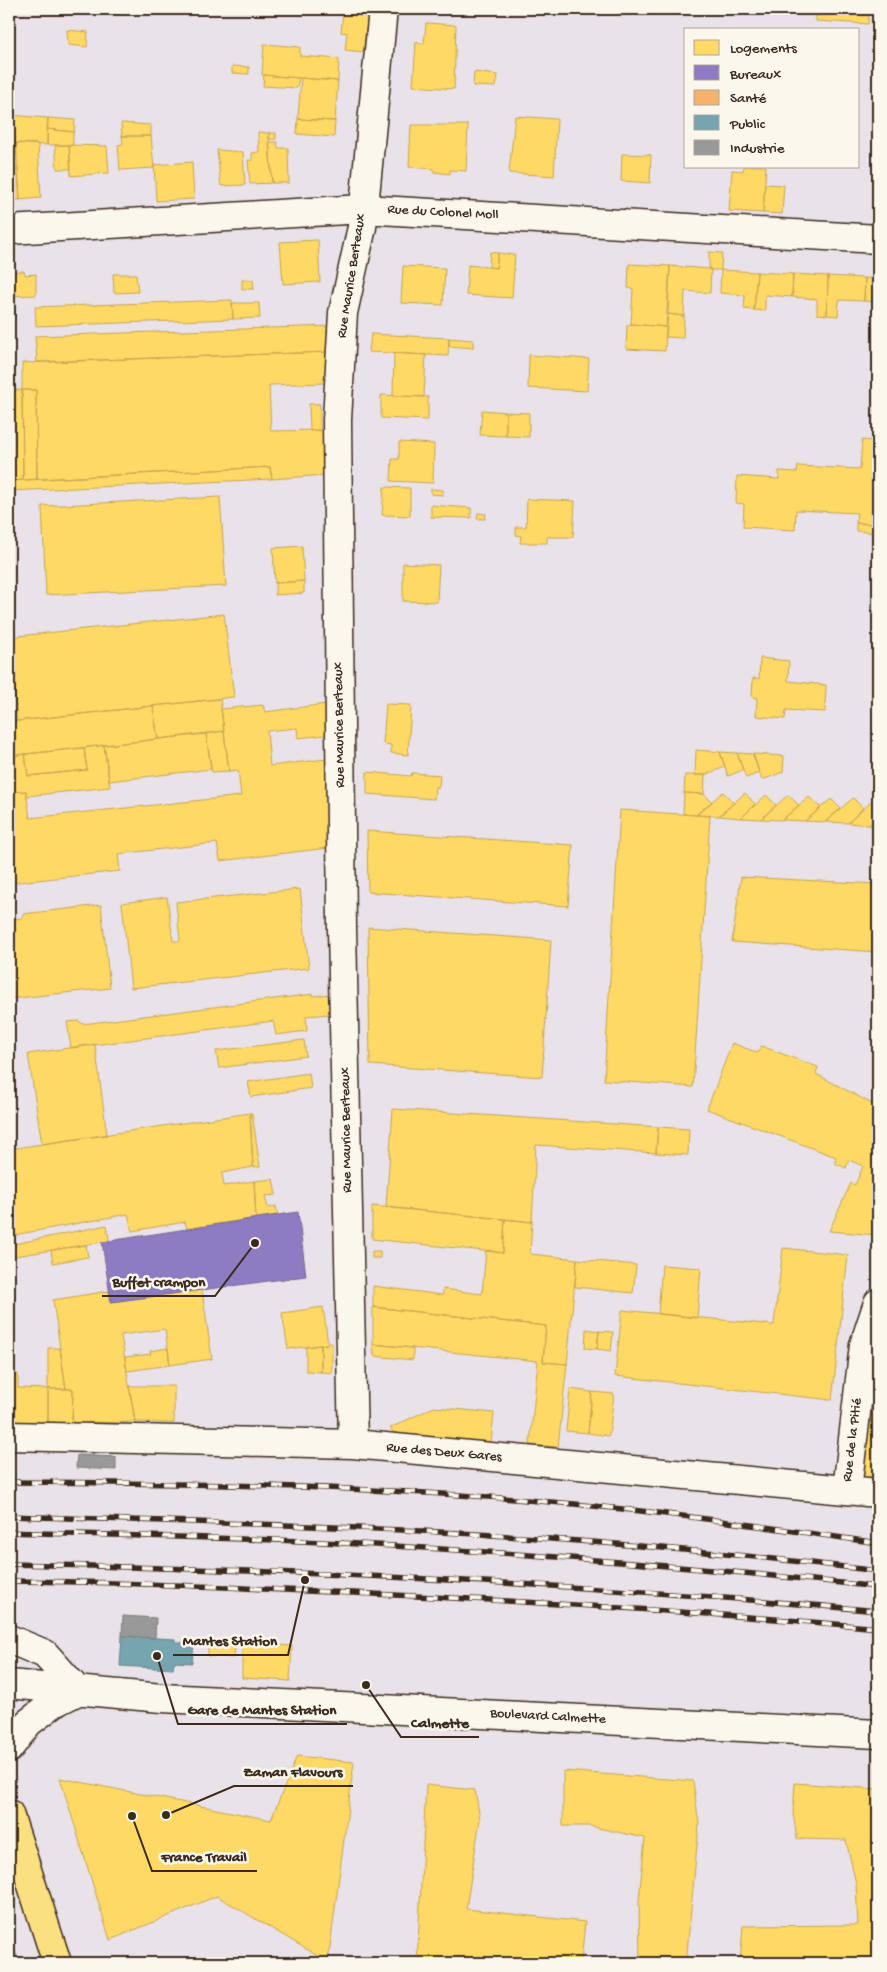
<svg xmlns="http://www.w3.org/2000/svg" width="887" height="1972" font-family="'Gochi Hand',sans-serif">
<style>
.homes{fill:#ffd966;stroke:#c4a450}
.offices{fill:#8e7cc3;stroke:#756392}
.health{fill:#f6b26b;stroke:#be8954}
.public{fill:#76a5af;stroke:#648084}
.industry{fill:#999;stroke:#7d7874}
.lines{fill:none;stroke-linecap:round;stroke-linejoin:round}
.minor-casing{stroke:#3b2a1e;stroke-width:31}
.major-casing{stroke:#3b2a1e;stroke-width:31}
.minor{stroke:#fbf7ec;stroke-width:28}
.major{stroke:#fbe080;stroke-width:28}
.rail-casing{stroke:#3b2a1e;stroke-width:5.5}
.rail{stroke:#fbf7ec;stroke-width:4;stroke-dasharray:11;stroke-linecap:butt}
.labels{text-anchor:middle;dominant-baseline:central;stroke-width:5;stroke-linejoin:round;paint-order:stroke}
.street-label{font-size:14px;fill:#3b2a1e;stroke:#fbf7ec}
.leader{fill:none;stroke:#3b2a1e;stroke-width:2}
.callout-dot{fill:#3b2a1e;stroke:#fbf7ec;stroke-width:2}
.callout-label{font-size:15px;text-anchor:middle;font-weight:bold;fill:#3b2a1e;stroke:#fbf7ec;stroke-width:5;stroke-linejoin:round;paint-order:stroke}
</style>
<rect width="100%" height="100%" fill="#eae2e9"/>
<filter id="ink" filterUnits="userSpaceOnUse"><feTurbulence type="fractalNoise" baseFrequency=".02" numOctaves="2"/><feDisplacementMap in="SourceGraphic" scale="10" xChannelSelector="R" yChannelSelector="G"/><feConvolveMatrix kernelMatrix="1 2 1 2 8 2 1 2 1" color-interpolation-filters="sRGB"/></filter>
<g filter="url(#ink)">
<!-- homes -->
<path class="homes" d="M 816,9 L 869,9 L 868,24 L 816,21 Z
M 343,13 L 368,14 L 363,52 L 345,50 L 347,33 L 341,32 Z
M 426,23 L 456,25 L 454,89 L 413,86 L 416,42 L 424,44 Z
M 67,30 L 88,32 L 87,47 L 68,45 Z
M 264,44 L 300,47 L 300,56 L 339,59 L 338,81 L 262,75 Z
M 232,66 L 249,67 L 249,74 L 232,73 Z
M 474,72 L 498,75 L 496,87 L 473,86 Z
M 264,75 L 299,78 L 297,88 L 263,86 Z
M 301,78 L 338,81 L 335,121 L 298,119 Z
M 9,115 L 48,118 L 47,145 L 9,143 Z
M 515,116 L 557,119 L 554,176 L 509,173 Z
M 48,118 L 75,120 L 74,132 L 47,129 Z
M 298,119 L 335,121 L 334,137 L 297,134 Z
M 121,123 L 151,125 L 151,136 L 122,136 Z
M 411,125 L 468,125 L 466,171 L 450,170 L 450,174 L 434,172 L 434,169 L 409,167 Z
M 47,129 L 73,132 L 73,145 L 47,145 Z
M 258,132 L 269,133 L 272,183 L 250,184 L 248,160 L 252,161 L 252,153 L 259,152 Z
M 269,133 L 276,133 L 276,139 L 269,139 Z
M 122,136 L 151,136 L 154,168 L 120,170 L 118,145 L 123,144 Z
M 269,142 L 277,142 L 278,148 L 288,148 L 289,183 L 272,183 Z
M 9,143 L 16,143 L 17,154 L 9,153 Z
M 16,143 L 38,144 L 41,198 L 20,200 Z
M 55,145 L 69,145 L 71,169 L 57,169 Z
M 69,145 L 107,146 L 109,173 L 71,176 Z
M 217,150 L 243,152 L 245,185 L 221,186 Z
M 622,154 L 651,155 L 650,183 L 621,181 Z
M 192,162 L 194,199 L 156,201 L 154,165 Z
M 744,166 L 766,166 L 763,213 L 729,211 L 732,170 L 743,171 Z
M 18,167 L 20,200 L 9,200 L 9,168 Z
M 765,184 L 784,185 L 782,214 L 763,213 Z
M 318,240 L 320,282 L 283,284 L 280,242 Z
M 490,252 L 498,253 L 496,268 L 489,267 Z
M 709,252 L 722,253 L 721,270 L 709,270 Z
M 498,253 L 515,255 L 512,298 L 466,295 L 468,265 L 496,268 Z
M 629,264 L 670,266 L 666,327 L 631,324 L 633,289 L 628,288 Z
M 403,266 L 445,268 L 443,305 L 401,303 Z
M 670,266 L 711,269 L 710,293 L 685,291 L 684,316 L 668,314 Z
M 721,270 L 757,272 L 754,310 L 744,309 L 745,295 L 720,293 Z
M 24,271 L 25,275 L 36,274 L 36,295 L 9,296 L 9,272 Z
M 757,272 L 793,274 L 792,297 L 765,295 L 765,311 L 754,310 Z
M 113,274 L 136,274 L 138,292 L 114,293 Z
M 793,274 L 828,276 L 827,315 L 817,314 L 817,299 L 792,297 Z
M 828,276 L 865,278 L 864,301 L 839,300 L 838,316 L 827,315 Z
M 865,278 L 878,279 L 878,302 L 864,301 Z
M 242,280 L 253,280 L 254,289 L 242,289 Z
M 232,300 L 233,319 L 36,326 L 35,307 Z
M 232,303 L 259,303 L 260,318 L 233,319 Z
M 668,314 L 684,316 L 683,338 L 666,337 Z
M 631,324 L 666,327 L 665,351 L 626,349 L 627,325 Z
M 331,326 L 328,352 L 37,362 L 35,336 Z
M 371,334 L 449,338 L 448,356 L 369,352 Z
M 449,338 L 473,340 L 473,348 L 449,346 Z
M 328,352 L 326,383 L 269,385 L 271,431 L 324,430 L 324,475 L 272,479 L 270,467 L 37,479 L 36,390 L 22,390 L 22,363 Z
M 394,353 L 426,355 L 424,397 L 393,396 Z
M 529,355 L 589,359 L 587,391 L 528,388 Z
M 873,362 L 878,362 L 878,377 L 874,377 Z
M 9,390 L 22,390 L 23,480 L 9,481 Z
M 22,390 L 36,390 L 37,479 L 23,480 Z
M 381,395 L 428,397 L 428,420 L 381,418 Z
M 309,404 L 320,404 L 320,430 L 310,431 Z
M 482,410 L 506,412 L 506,436 L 480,435 Z
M 506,412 L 529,413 L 529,437 L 506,436 Z
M 862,440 L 878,441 L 878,524 L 856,523 L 857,513 L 796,510 L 795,530 L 743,527 L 744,504 L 736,503 L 737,476 L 779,479 L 779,471 L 797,472 L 798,466 L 860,469 Z
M 399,442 L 434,444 L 433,483 L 391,481 L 392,459 L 399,459 Z
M 270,467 L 272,479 L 9,491 L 9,481 Z
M 384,487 L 410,488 L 410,516 L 382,515 Z
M 431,489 L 443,490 L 443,495 L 431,494 Z
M 220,497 L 226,586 L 46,595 L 42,506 Z
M 527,499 L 575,501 L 573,537 L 547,537 L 547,543 L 520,543 L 521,536 L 516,535 L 516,527 L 526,527 Z
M 431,505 L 471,508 L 471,518 L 431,517 Z
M 478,513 L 486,514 L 485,519 L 477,519 Z
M 856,523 L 878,524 L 878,533 L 856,531 Z
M 302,546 L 304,581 L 275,583 L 273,548 Z
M 403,563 L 439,565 L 437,602 L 403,601 Z
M 304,581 L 304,593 L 275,595 L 275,583 Z
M 224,614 L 234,697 L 17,721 L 9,637 Z
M 760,658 L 789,661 L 788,681 L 826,685 L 825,712 L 786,710 L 785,719 L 756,716 L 757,698 L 752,697 L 753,678 L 759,679 Z
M 220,699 L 224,731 L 158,739 L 153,706 Z
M 326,704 L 326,735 L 298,738 L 297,728 L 267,731 L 270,766 L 326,759 L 328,848 L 220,861 L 217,843 L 118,854 L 120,871 L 9,883 L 9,792 L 26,791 L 30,818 L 241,796 L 238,770 L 229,771 L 221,709 L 263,705 L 265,712 Z
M 386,704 L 411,705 L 408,755 L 391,753 L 391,745 L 383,744 Z
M 153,706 L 158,739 L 9,756 L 9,722 Z
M 224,731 L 229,771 L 212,772 L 206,734 Z
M 206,734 L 211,769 L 109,781 L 104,745 Z
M 104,745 L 110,787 L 27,796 L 26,791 L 9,792 L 9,756 L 25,754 L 28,776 L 87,770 L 84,748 Z
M 84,748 L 87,770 L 28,776 L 25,754 Z
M 696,750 L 720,752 L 725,767 L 705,775 L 695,775 Z
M 720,752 L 737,753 L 743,770 L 728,776 Z
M 873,752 L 878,752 L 878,762 L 873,762 Z
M 737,753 L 753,754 L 759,773 L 746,778 Z
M 753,754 L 784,756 L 783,772 L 762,780 Z
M 367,772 L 411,776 L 412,773 L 440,775 L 439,787 L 435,787 L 434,799 L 367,794 Z
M 685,775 L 705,775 L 704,794 L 684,793 Z
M 723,792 L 734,803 L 719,816 L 696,815 Z
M 684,793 L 704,794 L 712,802 L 696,815 L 683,814 Z
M 745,793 L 755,804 L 741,818 L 719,816 Z
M 766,795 L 776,805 L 761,819 L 741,818 Z
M 788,795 L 799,805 L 782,820 L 761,819 Z
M 809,797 L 821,808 L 805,821 L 782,820 Z
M 853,798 L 863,808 L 848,823 L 825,822 Z
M 831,799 L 841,809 L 825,822 L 805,821 Z
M 872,801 L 878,807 L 878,816 L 869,825 L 848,823 Z
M 620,810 L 710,816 L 693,1087 L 604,1080 Z
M 878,816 L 878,826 L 869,825 Z
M 367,831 L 573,845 L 568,906 L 368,892 Z
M 741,877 L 878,884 L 878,952 L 732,942 Z
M 300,889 L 309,968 L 131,988 L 122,903 L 167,897 L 173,941 L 180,941 L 176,902 Z
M 101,905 L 110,988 L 9,999 L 9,919 L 23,918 L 23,914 Z
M 368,927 L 551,940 L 542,1077 L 370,1065 Z
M 313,994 L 313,996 L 330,994 L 330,1014 L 306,1016 L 307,1031 L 276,1035 L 273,1021 L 71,1048 L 67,1022 L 79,1021 L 83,1024 Z
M 304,1040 L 306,1056 L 219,1068 L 216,1051 Z
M 732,1043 L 758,1053 L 761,1046 L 818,1067 L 816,1074 L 878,1107 L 878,1235 L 829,1231 L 851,1183 L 855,1185 L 863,1166 L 849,1160 L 846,1168 L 835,1163 L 836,1157 L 707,1109 Z
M 95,1044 L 107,1135 L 42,1144 L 28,1054 Z
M 309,1073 L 311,1088 L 251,1097 L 248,1082 Z
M 393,1109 L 658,1127 L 656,1153 L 536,1145 L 532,1222 L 386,1207 Z
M 250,1113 L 253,1167 L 222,1173 L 224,1186 L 254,1181 L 256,1218 L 187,1229 L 185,1222 L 132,1231 L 128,1214 L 9,1236 L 9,1149 Z
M 250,1113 L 252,1113 L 260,1167 L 253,1167 Z
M 658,1127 L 689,1129 L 688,1155 L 656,1153 Z
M 273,1179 L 276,1195 L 265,1196 L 268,1208 L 276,1206 L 278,1215 L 256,1218 L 254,1181 Z
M 372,1206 L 505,1219 L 503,1253 L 372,1239 Z
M 505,1219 L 532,1222 L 530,1254 L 577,1259 L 567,1364 L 543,1362 L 546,1326 L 373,1307 L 373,1286 L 443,1295 L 443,1289 L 482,1294 L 486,1250 L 503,1253 Z
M 107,1225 L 109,1241 L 9,1257 L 9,1245 Z
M 86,1245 L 88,1257 L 53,1263 L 51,1250 Z
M 783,1248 L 848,1255 L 832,1400 L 615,1376 L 622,1310 L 774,1325 Z
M 372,1251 L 380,1251 L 380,1258 L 372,1258 Z
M 577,1259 L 636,1265 L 633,1293 L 575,1287 Z
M 662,1265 L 701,1268 L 697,1318 L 658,1314 Z
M 202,1290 L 212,1359 L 170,1365 L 165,1329 L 121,1335 L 135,1422 L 72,1423 L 73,1389 L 66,1389 L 53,1300 L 109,1291 L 111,1302 Z
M 323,1307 L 328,1344 L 288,1349 L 282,1313 Z
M 373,1307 L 546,1326 L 543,1362 L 567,1364 L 558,1447 L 530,1445 L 538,1361 L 373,1344 Z
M 586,1329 L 599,1331 L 597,1349 L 585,1348 Z
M 599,1331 L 613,1332 L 611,1351 L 597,1349 Z
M 878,1338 L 878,1367 L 869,1367 Z
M 332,1343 L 332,1373 L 321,1372 L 321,1345 Z
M 373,1344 L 413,1348 L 413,1360 L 374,1356 Z
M 321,1345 L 321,1372 L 306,1371 L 306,1347 Z
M 48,1348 L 60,1348 L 66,1389 L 48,1389 Z
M 168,1348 L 170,1365 L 127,1371 L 125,1357 L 151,1354 L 150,1351 Z
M 9,1374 L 18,1374 L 18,1388 L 48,1389 L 48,1423 L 16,1423 L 9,1387 Z
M 867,1378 L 878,1379 L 878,1417 L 863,1416 Z
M 129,1386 L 174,1386 L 174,1423 L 135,1422 Z
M 48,1389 L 73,1389 L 72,1423 L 48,1423 Z
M 570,1389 L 592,1392 L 588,1433 L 566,1431 Z
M 592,1392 L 614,1394 L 609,1436 L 588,1433 Z
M 434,1407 L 494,1413 L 491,1442 L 395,1434 L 390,1428 Z
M 863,1416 L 878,1417 L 878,1481 L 862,1480 Z
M 208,1641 L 235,1642 L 234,1658 L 208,1656 Z
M 242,1642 L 292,1646 L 290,1681 L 242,1678 Z
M 297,1756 L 354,1762 L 328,1962 L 217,1896 L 110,1940 L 60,1778 L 271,1820 Z
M 563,1771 L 693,1781 L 699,1824 L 686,1963 L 640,1963 L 639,1900 L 645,1838 L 589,1826 L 563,1826 Z
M 795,1783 L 878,1789 L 878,1963 L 740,1963 L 743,1926 L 858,1925 L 856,1884 L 846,1840 L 797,1839 L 793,1813 Z
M 426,1785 L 475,1790 L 480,1819 L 466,1909 L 585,1922 L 581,1963 L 417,1963 Z"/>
<!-- offices -->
<path class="offices" d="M 298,1212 L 306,1276 L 111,1302 L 102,1242 Z"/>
<!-- health -->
<path class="health" d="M 9,1933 L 19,1962 L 15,1963 L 9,1963 Z"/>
<!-- public -->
<path class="public" d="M 122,1636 L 175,1639 L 175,1642 L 194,1643 L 192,1663 L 174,1662 L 173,1669 L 120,1666 Z"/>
<!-- industry -->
<path class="industry" d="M 77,1455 L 116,1457 L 116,1470 L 76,1468 Z
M 123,1616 L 156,1618 L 155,1638 L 122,1636 Z"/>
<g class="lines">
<defs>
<path id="minor" d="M 9,230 L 363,209 L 878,239
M 9,1436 L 353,1444 L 878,1493
M 353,1444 L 342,929 L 337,420 L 343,313 L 362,227 L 383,9
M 847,1490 L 864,1345 L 878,1303
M 9,1639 L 45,1654 L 78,1691
M 9,1684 L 162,1698 L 878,1734
M 9,1748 L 28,1723 L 54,1703 L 78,1691"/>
<path id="major" d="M 9,1814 L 57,1963"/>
</defs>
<!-- minor casing -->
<use href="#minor" class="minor-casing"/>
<!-- major casing -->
<use href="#major" class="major-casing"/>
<!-- minor -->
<use href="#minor" class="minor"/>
<!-- major -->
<use href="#major" class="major"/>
<defs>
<path id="rail" d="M 9,1482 C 186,1483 363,1486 539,1501 C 652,1510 766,1527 878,1543
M 9,1516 C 185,1522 362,1526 538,1538 C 652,1546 765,1557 878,1571
M 9,1532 C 120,1536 231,1537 341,1543 C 521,1553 700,1567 878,1587
M 9,1564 C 299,1570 589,1584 878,1611
M 9,1581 C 137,1582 265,1589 394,1595 C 555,1603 717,1613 878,1628"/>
</defs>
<!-- rail casing -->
<use href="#rail" class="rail-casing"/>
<!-- rail -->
<use href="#rail" class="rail"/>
</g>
</g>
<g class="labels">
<!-- street labels -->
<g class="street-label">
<text transform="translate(443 213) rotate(3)">Rue du Colonel Moll</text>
<text transform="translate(352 276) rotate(-81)">Rue Maurice Berteaux</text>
<text transform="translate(340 725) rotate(-91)">Rue Maurice Berteaux</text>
<text transform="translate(347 1130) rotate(-91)">Rue Maurice Berteaux</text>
<text transform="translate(853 1440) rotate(-83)">Rue de la Pitié</text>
<text transform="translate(444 1453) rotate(5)">Rue des Deux Gares</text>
<text transform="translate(548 1717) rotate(3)">Boulevard Calmette</text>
</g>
</g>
<!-- callouts -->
<path class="leader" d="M255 1243L215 1296H102M305 1580L288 1655H173M157 1656L178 1724H347M366 1685L401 1737H479M166 1815L234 1786H353M132 1816L152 1871H257"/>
<g class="callout-dot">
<circle cx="255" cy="1243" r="5"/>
<circle cx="305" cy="1580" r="5"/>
<circle cx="157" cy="1656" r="5"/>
<circle cx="366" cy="1685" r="5"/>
<circle cx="166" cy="1815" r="5"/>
<circle cx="132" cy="1816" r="5"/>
</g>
<g class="callout-label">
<text x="159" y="1286">Buffet crampon</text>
<text x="230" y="1645">Mantes Station</text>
<text x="262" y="1714">Gare de Mantes Station</text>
<text x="440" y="1727">Calmette</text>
<text x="293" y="1776">Zaman Flavours</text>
<text x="204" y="1861">France Travail</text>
</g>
<!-- margin -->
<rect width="887" height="1972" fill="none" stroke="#fbf7ec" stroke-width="30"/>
<rect x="15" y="15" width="857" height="1942" fill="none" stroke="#3b2a1e" stroke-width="2" filter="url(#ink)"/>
<!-- legend -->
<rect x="684" y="28" width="175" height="140" fill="#fbf7ec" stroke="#aea59a"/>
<rect x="694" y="40" width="25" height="15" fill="#ffd966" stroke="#aea59a"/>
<text x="730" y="52" font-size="15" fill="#3b2a1e">Logements</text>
<rect x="694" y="65" width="25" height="15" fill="#8e7cc3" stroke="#aea59a"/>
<text x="730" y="78" font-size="15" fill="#3b2a1e">Bureaux</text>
<rect x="694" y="90" width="25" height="15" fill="#f6b26b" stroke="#aea59a"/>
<text x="730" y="102" font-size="15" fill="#3b2a1e">Santé</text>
<rect x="694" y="115" width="25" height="15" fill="#76a5af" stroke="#aea59a"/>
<text x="730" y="128" font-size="15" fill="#3b2a1e">Public</text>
<rect x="694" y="140" width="25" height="15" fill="#999999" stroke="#aea59a"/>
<text x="730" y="152" font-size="15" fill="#3b2a1e">Industrie</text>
</svg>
